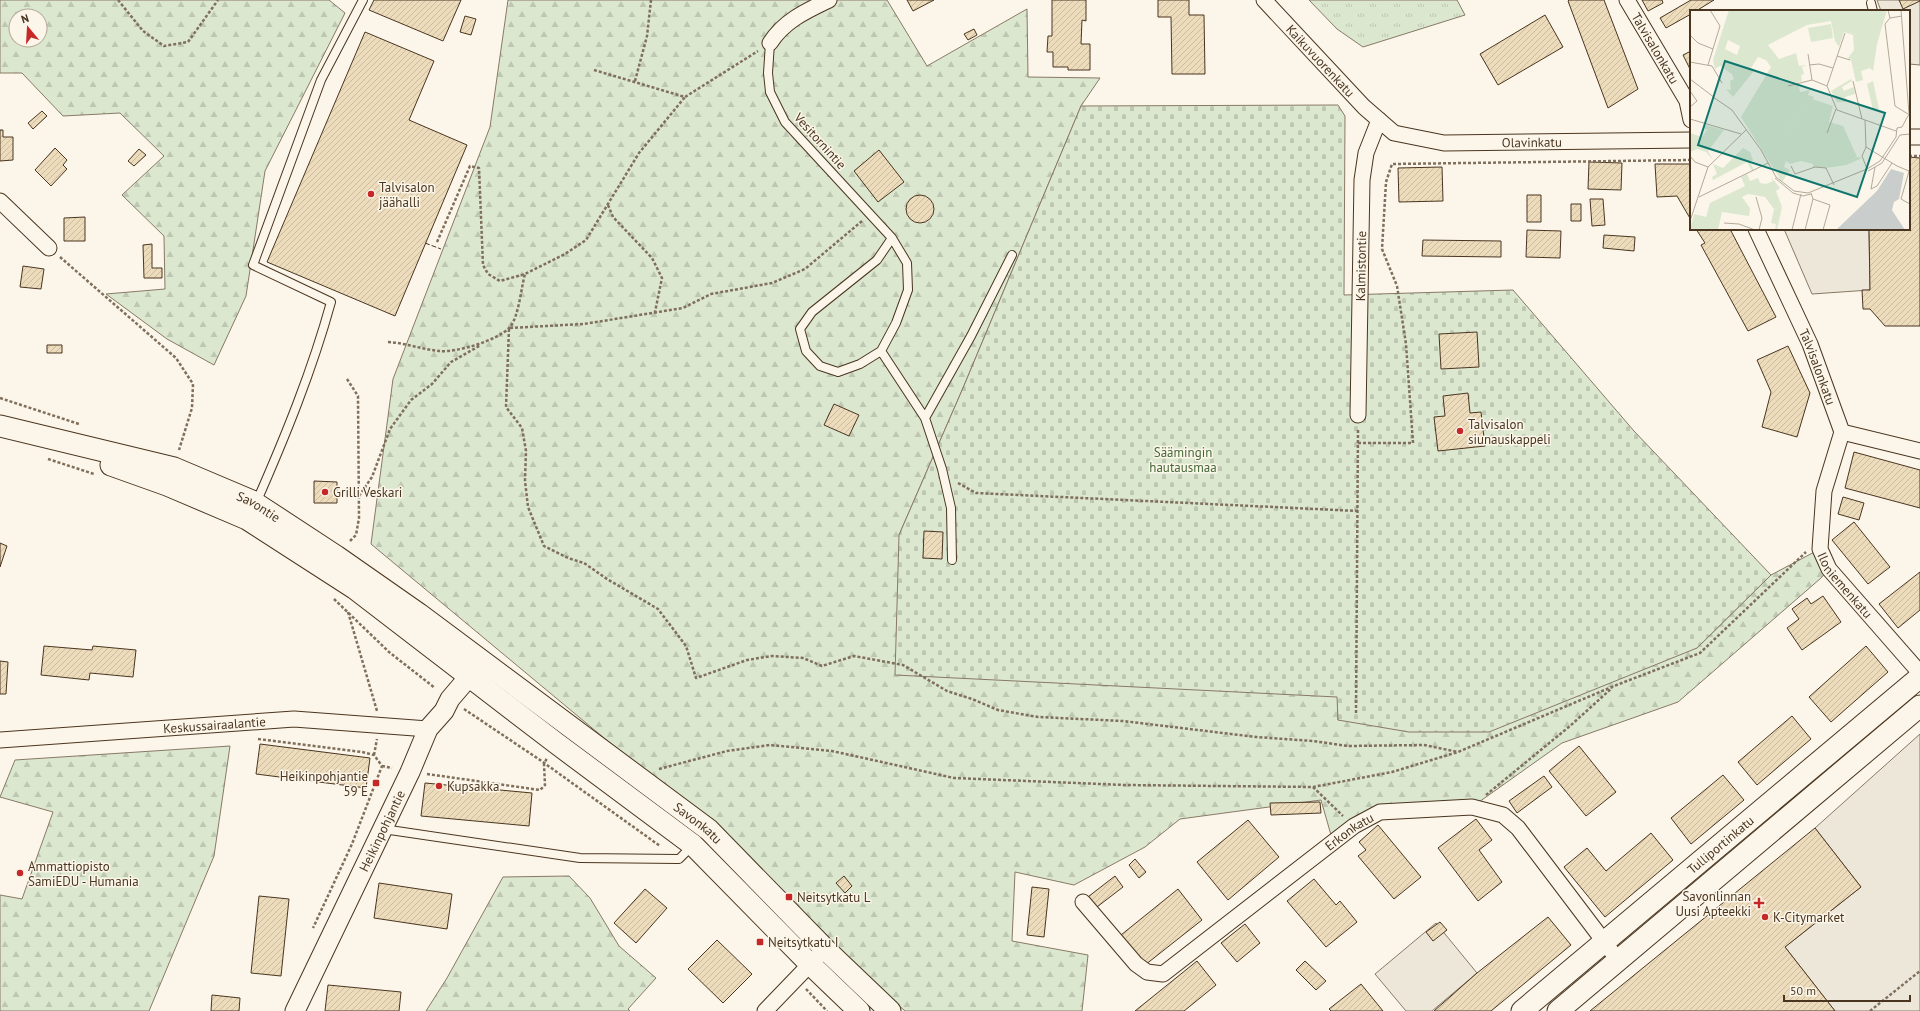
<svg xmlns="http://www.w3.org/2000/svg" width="1920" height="1011" font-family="'PT Sans',sans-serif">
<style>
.grass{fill:url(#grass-tufts);stroke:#887966}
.forest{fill:url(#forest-firs);stroke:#887966;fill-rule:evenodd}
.cemetery{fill:url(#cemetery-stones);stroke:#887966}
.parking{fill:#ede7d9;stroke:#887966}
.building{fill:url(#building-hatch);stroke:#4a3520}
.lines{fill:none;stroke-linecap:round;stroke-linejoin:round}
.service-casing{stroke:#4a3520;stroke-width:10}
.minor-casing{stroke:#4a3520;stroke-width:17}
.tertiary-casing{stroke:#4a3520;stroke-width:21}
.secondary-casing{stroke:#4a3520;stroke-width:23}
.path{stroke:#7f6f5c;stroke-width:2.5;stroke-dasharray:3 2;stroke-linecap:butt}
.service{stroke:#fbf6e9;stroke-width:8}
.minor{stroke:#fbf6e9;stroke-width:15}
.tertiary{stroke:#fbf6e9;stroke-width:19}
.secondary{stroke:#fbf6e9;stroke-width:21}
.fence{stroke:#4a3520;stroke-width:1;stroke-dasharray:5 2;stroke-linecap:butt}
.poi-dot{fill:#c62828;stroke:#fbf6e9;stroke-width:1.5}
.labels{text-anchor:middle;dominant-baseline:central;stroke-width:3;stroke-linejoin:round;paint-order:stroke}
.street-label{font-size:13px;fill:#4a3520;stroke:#fbf6e9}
.poi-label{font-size:13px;fill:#4a3520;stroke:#fbf6e9;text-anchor:start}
.park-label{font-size:13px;fill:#436837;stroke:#fbf6e9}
.inset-road{fill:none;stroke:#b4a999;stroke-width:1}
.view{fill:#0f766e;fill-opacity:0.15;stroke:#0f766e;stroke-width:2}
.inset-edge{fill:none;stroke:#4a3520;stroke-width:2}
</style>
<defs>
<pattern id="grass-tufts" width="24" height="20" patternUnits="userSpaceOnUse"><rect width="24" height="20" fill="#dce7d0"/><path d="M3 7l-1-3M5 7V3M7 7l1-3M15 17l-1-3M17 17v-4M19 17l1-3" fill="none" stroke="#bec7b2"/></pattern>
<pattern id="forest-firs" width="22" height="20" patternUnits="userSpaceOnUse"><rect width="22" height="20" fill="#dce7d0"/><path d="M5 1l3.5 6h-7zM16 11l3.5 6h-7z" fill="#bec7b2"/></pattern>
<pattern id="cemetery-stones" width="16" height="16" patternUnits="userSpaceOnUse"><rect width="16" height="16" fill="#dce7d0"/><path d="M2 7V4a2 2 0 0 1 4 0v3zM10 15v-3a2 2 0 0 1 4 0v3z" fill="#bec7b2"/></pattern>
<pattern id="building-hatch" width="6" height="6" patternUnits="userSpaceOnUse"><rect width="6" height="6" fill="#ecdcbc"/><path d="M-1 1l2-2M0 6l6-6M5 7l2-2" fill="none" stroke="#ccbda1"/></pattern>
</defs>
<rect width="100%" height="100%" fill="#fbf6e9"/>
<!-- grass -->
<path class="grass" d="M 1309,0 L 1457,0 L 1465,15 L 1363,47 L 1337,29 Z"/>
<!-- forest -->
<path class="forest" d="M 0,0 L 329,0 L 345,13 L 265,171 L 246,296 L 214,365 L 167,339 L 106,294 L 165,289 L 164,236 L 122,195 L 164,156 L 120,113 L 63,116 L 22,73 L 0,73 ZM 16,16 L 40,16 L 40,40 L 16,40 Z
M 508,0 L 887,0 L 927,66 L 1027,9 L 1028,77 L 1100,78 L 1081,106 L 963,388 L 899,535 L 1338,697 L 1338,720 L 1697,648 L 1771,575 L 1820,549 L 1829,569 L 1821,578 L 1678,702 L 1562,743 L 1472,807 L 1380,812 L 1333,842 L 1321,800 L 1180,819 L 1145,847 L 1074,885 L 1015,872 L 1012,941 L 1088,955 L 1082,1011 L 905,1011 L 859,969 L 715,821 L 645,772 L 371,544 L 393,379 L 490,127 Z
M 230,746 L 214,856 L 149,1011 L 0,1011 L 0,895 L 22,899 L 53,812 L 0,797 L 15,760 Z
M 569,876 L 590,898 L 619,946 L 656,978 L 628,1009 L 630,1011 L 426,1011 L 447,978 L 503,877 Z"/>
<!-- cemetery -->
<path class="cemetery" d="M 1338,105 L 1345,116 L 1344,295 L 1513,290 L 1634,431 L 1771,575 L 1697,648 L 1489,732 L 1409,732 L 1338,720 L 1337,697 L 895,675 L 899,535 L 963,388 L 1081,106 Z"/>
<!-- parking -->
<path class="parking" d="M 1877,0 L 1920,0 L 1920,65 L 1909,64 L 1909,11 L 1881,11 Z
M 1784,229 L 1869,229 L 1870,290 L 1812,294 Z
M 1920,734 L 1920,1011 L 1835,1011 L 1785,947 L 1861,887 L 1815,828 Z
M 1436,923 L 1477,973 L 1432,1011 L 1406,1011 L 1375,974 Z"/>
<!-- building -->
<path class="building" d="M 374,0 L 461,0 L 443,41 L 369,10 Z
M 907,0 L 934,0 L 913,11 Z
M 1052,0 L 1086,0 L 1086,21 L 1082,20 L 1081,44 L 1090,44 L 1090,70 L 1068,70 L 1068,67 L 1053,67 L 1053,52 L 1047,52 L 1048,36 L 1052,36 Z
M 1158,0 L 1189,0 L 1189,15 L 1204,15 L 1205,74 L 1172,74 L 1171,17 L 1158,17 Z
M 1569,0 L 1604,0 L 1638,89 L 1608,108 L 1568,1 Z
M 1642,0 L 1662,0 L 1663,3 L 1648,11 Z
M 1691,0 L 1714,0 L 1696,11 L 1691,11 L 1691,14 L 1666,28 L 1660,18 Z
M 1899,0 L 1920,0 L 1920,1 L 1903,9 Z
M 1545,15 L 1563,47 L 1498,85 L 1480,54 Z
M 465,16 L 476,19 L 471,35 L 460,32 Z
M 974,29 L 977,35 L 968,40 L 964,34 Z
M 365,32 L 434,61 L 409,120 L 467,145 L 395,316 L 267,262 Z
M 1691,51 L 1691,71 L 1683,55 Z
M 42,111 L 47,116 L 33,129 L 28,123 Z
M 0,130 L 3,130 L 3,137 L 13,137 L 13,160 L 0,161 Z
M 55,148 L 67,160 L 63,165 L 67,169 L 51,186 L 35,170 Z
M 139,149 L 146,155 L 134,166 L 128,161 Z
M 879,150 L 904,182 L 878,202 L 854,171 Z
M 1909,157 L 1920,158 L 1920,326 L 1885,326 L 1870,309 L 1863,309 L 1862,290 L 1870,290 L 1869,229 L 1909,229 Z
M 1589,162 L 1622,163 L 1621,190 L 1588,189 Z
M 1655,164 L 1691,164 L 1691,220 L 1677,196 L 1657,197 Z
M 1442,167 L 1443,201 L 1399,202 L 1398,168 Z
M 1527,195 L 1541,195 L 1541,222 L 1527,222 Z
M906 209a14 14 0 1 1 28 0a14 14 0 1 1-28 0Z
M 1590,199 L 1603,199 L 1605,225 L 1592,226 Z
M 1571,204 L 1581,204 L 1581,221 L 1571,221 Z
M 85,217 L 85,241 L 64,241 L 64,218 Z
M 1696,229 L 1730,229 L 1776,317 L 1748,331 L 1701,245 L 1705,243 Z
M 1527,230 L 1561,231 L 1560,258 L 1526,257 Z
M 1604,235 L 1635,237 L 1634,251 L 1603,248 Z
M 1423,240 L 1501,241 L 1501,257 L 1422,256 Z
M 152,244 L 152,268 L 162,268 L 162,278 L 144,278 L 143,245 Z
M 23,266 L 44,269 L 41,289 L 20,287 Z
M 1477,332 L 1479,367 L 1441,369 L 1439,334 Z
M 47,345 L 62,345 L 62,353 L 47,353 Z
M 1788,346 L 1810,393 L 1797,437 L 1762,427 L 1771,392 L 1757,360 Z
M 1468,393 L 1470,413 L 1481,412 L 1485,446 L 1438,451 L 1434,417 L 1445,416 L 1443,396 Z
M 834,404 L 859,415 L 849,436 L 824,425 Z
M 1854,452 L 1920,470 L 1920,508 L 1845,488 Z
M 314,481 L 337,482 L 337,503 L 314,503 Z
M 1843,497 L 1864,503 L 1859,520 L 1838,514 Z
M 1854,522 L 1890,567 L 1868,584 L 1832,540 Z
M 924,531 L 943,532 L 942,559 L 923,558 Z
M 0,543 L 7,546 L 0,567 Z
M 1920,572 L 1920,610 L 1898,628 L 1879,604 Z
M 1823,596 L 1841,622 L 1802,650 L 1787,628 L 1799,619 L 1792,609 L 1807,598 L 1811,604 Z
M 44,646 L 92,650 L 93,646 L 136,650 L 133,677 L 90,673 L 89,680 L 41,675 Z
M 1866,646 L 1888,672 L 1831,722 L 1809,697 Z
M 0,661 L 8,662 L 6,694 L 0,694 Z
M 1792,716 L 1811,739 L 1757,785 L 1738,762 Z
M 260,744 L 370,758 L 366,788 L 256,774 Z
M 1579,746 L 1616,792 L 1586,816 L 1549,771 Z
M 1723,775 L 1744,800 L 1691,844 L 1671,818 Z
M 1544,776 L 1552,787 L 1517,813 L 1509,801 Z
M 425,783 L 532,793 L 529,826 L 421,816 Z
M 1320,802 L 1321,813 L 1271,815 L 1270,803 Z
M 1476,819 L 1492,840 L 1479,850 L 1502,882 L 1478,901 L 1438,848 Z
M 1248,820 L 1279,857 L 1228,900 L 1197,862 Z
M 1378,825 L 1421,877 L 1394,899 L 1358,856 L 1366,850 L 1359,842 Z
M 1815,828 L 1861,887 L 1785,947 L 1835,1011 L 1590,1011 Z
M 1651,833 L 1673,860 L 1605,917 L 1564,867 L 1587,848 L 1606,871 Z
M 1135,859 L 1146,872 L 1139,878 L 1129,865 Z
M 844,876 L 852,886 L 845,893 L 836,883 Z
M 1115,876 L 1123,887 L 1093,910 L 1084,900 Z
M 1314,879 L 1336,905 L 1340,901 L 1357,922 L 1326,947 L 1287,901 Z
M 379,883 L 452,894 L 447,929 L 374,918 Z
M 1032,887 L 1049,889 L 1044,937 L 1027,935 Z
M 645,889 L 667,908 L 636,943 L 614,923 Z
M 1178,889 L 1202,920 L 1145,965 L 1121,935 Z
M 259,896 L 289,899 L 281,976 L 251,973 Z
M 1548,917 L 1571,945 L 1491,1011 L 1434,1011 L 1477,973 Z
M 1440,922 L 1447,930 L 1433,941 L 1426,932 Z
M 1245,924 L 1260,943 L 1237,962 L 1221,943 Z
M 717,940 L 752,974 L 723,1003 L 688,969 Z
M 1197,961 L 1216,985 L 1184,1011 L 1135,1011 Z
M 1305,961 L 1326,981 L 1316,990 L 1296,970 Z
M 1361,984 L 1383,1011 L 1331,1011 L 1329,1009 Z
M 328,985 L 401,992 L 399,1011 L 325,1011 Z
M 212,995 L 240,998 L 239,1011 L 211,1011 Z"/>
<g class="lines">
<defs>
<path id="service" d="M 1871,3 L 1873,11
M 770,43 L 768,73 L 770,92 L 785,122 L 892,238 L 907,263 L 908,290 L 896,323 L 881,351 L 860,364 L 838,372 L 820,366 L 806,351 L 800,329 L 812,312 L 877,260 L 892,238
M 881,351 L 925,418 L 942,469 L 951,508 L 952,560
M 925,418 L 971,336 L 1012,255
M 256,503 C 285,437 312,371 331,302 L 253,265 L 321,80 L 363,0
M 383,829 L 580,858 L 679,859 L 692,846"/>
<g id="minor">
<path id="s1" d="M 1264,0 L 1364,107 L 1394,133 L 1444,143 L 1691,140"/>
<path id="s2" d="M 1627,0 L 1687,101 L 1691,120"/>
<path d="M 770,43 C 784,21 806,11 829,0"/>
<path d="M 1909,137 L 1920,137"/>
<path d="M 0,201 L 49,248"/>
<path id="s3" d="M 1756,229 L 1810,344 L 1842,432 L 1920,451"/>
<path id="s4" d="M 1358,415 L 1362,180 L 1366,153 L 1379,120"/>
<path id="s5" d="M 1842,432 L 1824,491 L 1820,549 L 1829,569 L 1920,673"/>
<path id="s6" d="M 0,740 L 294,719 L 428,729"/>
<path id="s7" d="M 1083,902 L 1136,964 L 1147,972 L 1163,974 L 1354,826 L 1380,812 L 1472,807 L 1503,815 L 1518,828 L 1618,960"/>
<path d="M 765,1011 L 817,957"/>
</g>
<g id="tertiary">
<path id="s8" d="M 295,1011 L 410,772 L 428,729 L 444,711 L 450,699 L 479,665"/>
</g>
<g id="secondary">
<path id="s9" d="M 0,426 L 174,468 L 252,501 L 336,556 L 419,614 L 709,830 L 825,949 L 890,1011"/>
<path d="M 111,465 L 167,485 L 247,519 L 354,588 L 556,743 L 693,845 L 810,964 L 859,1011"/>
<path id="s10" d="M 1522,1011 L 1920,677"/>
<path d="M 1558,1011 L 1920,706"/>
</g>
</defs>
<!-- service casing -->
<use href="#service" class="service-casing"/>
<!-- minor casing -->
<use href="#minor" class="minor-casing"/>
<!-- tertiary casing -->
<use href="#tertiary" class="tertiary-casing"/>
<!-- secondary casing -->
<use href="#secondary" class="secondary-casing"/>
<!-- path -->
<path class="path" d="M 118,0 L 143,31 L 164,46 L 188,42 L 218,0
M 594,70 L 685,97 L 758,51
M 635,81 L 647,36 L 651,0
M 1909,156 L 1920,156
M 608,205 L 613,217 L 652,258 L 662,278 L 655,312
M 862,221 L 805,269 L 772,283 L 711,294 L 683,308 L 584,324 L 509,328 L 506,407 L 522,428 L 526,451 L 525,481 L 528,507 L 544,546 L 568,558 L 584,563 L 607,579 L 658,609 L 686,646 L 696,678 L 747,660 L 772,656 L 803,658 L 822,666 L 854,656 L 903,665 L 947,691 L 972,699 L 998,710 L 1038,717 L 1123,721 L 1256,737 L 1313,741 L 1348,746 L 1424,745 L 1458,752
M 437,242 L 470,166 L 479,168 L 483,265 L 488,274 L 500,281 L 525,274 L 565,254 L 586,240 L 639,153 L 685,97
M 60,257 L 176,358 L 193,384 L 192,408 L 179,450
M 388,342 C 405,343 421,349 439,351 C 456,353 499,340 510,327 C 519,316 521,288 525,274
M 347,379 L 358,396 L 359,518 L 356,535 L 349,542
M 0,398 L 79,424
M 1358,443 L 1413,443 L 1406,344 L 1397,286 L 1382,249 L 1386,182 L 1392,164 L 1691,160
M 48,459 L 94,474
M 958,483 L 976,493 L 1358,511
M 359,496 L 372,477 L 390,429 L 411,400 L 432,384 L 451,362 L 481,345
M 334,599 L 389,652 L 435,688
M 348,612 L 377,711
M 464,709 L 540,760 L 660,846
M 1356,713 L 1358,430
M 258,739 L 362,752 L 374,755 L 382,766 L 352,844 L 313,928
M 374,755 L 377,739
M 382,766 L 392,768
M 659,769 L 727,751 L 770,745 L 832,751 L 954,778 L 1125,785 L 1313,787 L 1392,772 L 1458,752 L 1614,686 L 1700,653 L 1806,552
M 427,774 L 540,790 L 545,785 L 544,764 L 547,758
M 1313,787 L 1343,816
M 1486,795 L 1570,726 L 1612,688
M 806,989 L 827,1011
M 1870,1011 L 1920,971"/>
<!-- service -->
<use href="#service" class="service"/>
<!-- minor -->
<use href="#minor" class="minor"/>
<!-- tertiary -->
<use href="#tertiary" class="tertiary"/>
<!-- secondary -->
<use href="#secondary" class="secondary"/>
<!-- fence -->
<path class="fence" d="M 425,243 L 441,249"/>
</g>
<!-- markers -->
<g class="poi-dot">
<circle cx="371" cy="194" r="4"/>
<circle cx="1460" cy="431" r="4"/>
<circle cx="325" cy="492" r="4"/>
<rect x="372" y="779" width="8" height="8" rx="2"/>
<circle cx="439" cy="786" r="4"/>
<circle cx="20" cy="873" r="4"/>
<rect x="785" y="893" width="8" height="8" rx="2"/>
<path d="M1757 897h4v4h4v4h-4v4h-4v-4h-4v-4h4z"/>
<circle cx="1765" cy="917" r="4"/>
<rect x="756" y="938" width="8" height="8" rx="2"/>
</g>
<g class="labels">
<!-- street labels -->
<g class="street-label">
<text stroke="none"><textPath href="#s2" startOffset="56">Talvisalonkatu</textPath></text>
<text stroke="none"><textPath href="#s1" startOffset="83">Kaikuvuorenkatu</textPath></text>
<text transform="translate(820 141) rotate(48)">Vesitornintie</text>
<text stroke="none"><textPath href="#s1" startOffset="325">Olavinkatu</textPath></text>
<text stroke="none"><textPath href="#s4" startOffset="149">Kalmistontie</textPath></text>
<text stroke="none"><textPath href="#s3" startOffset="151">Talvisalonkatu</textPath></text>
<text stroke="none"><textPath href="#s9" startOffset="272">Savontie</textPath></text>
<text stroke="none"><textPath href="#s5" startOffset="164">Iloniemenkatu</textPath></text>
<text stroke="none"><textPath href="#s6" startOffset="215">Keskussairaalantie</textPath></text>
<text stroke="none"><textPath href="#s9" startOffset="814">Savonkatu</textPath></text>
<text stroke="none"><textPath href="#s8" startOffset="200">Heikinpohjantie</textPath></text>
<text stroke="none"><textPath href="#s7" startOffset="346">Erkonkatu</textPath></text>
<text stroke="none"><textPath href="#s10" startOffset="259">Tulliportinkatu</textPath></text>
</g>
<!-- poi labels -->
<g class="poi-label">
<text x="379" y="187">Talvisalon<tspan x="379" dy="15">jäähalli</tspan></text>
<text x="1468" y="424">Talvisalon<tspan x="1468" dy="15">siunauskappeli</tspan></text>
<text x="333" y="492">Grilli Veskari</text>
<text x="368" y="776" text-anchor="end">Heikinpohjantie<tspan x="368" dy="15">59 E</tspan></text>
<text x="447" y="786">Kupsakka</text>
<text x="28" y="866">Ammattiopisto<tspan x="28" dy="15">SamiEDU - Humania</tspan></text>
<text x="1751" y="896" text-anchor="end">Savonlinnan<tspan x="1751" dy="15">Uusi Apteekki</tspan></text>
<text x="797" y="897">Neitsytkatu L</text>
<text x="1773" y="917">K-Citymarket</text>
<text x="768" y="942">Neitsytkatu I</text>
</g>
<!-- park labels -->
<g class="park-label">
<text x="1183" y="452">Säämingin<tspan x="1183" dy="15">hautausmaa</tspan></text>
</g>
</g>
<!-- overview -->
<g transform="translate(1690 10)">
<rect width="220" height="220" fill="#fbf6e9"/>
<path d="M 161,69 L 162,71 L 152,77 L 154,81 L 164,77 L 165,84 L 155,87 L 156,92 L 147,92 L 141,81 ZM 92,197 L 87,220 L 85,220 L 86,214 L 81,213 L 84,199 Z" fill="#dce7d0"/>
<path d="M 39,0 L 197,0 L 187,34 L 183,61 L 180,58 L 171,61 L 173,70 L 166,72 L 161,50 L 158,48 L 164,40 L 163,25 L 154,22 L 149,37 L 145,31 L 141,11 L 117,15 L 78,35 L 89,49 L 106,43 L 109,56 L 117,55 L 112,57 L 114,64 L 111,65 L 112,71 L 108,72 L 110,82 L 120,80 L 118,85 L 124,87 L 95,120 L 159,151 L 167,147 L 172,148 L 156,155 L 136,158 L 123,157 L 123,154 L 111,151 L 100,154 L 96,151 L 94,157 L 100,160 L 92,172 L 51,107 L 81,57 L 76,50 L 68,47 L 61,58 L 63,62 L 43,87 L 36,79 L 41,80 L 40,71 L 44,69 L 42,64 L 30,56 L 25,59 L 23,50 ZM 38,30 L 50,36 L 47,45 L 35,39 ZM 183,71 L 189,99 L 183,100 L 177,74 ZM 16,115 L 34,120 L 18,141 L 23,150 L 16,142 L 7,139 L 0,142 L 0,123 L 12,127 L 17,120 L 13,118 ZM 53,138 L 60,142 L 63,150 L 60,152 L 64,160 L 62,161 L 57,152 L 23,170 L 22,167 L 27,164 L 23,154 L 33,158 ZM 57,164 L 60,171 L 68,168 L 70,173 L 76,174 L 83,171 L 81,167 L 90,178 L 86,181 L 92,197 L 84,199 L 75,187 L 58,184 L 52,187 L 60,198 L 59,206 L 32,202 L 28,220 L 0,220 L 4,204 L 16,207 L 20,193 L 55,176 L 51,167 Z" fill="#dce7d0" fill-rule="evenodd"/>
<path d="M 122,89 L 143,96 L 139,112 L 153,116 L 167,147 L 159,151 L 139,152 L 91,132 L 95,120 Z" fill="#dce7d0"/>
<path d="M 141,14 L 143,28 L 121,32 L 118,18 Z" fill="#dce7d0"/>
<path d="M 201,159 L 214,163 L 209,189 L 204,192 L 202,200 L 215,220 L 146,220 L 187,181 Z" fill="#c9cecd"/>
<path class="inset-road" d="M 198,0 L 200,8 L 212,6M 200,8 L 195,14 L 205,96 L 218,104M 0,25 L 8,33 L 23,39M 118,44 L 122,70M 147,46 L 160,50M 0,52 L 22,56 L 32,73M 18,55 L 30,16 L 20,0M 119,55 L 129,54 L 143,58M 0,69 L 25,88M 163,71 L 172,109M 98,76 L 122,70 L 137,76 L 147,100 L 206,121M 137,76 L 155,23M 0,81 L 7,91 L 0,97M 23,87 L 42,100 L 71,140 L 86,167 L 104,181 L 118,183 L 177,159 L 190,151 L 206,127 L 207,118 L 212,117 L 219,104 L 211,0M 0,109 L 51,124M 175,110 L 176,137 L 207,156 L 219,161M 137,123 L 146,99M 176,137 L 172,146 L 177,159M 0,146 L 5,152 L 18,157M 101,156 L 105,164 L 125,157 L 136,158 L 144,175M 220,158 L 211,189 L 220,194M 178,161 L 192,153 L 210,125 L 220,124M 85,168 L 103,183 L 113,186 L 121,184M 181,179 L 187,176 L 202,153M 181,179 L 185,157M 9,187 L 78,153M 66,187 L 72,208 L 69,220M 123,189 L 140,195 L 133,220M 0,211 L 18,157 L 56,120M 34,213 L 49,214 L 65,220M 102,220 L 111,184M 115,220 L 123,189 L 121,183"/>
<path class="view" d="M 35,51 L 195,103 L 167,187 L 8,135 Z"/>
<rect width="220" height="220" class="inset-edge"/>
</g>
<!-- north arrow -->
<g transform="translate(28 28) rotate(342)"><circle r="19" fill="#fbf6e9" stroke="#b4a999"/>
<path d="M0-3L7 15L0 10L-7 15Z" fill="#c62828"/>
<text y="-6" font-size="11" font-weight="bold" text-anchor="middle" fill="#4a3520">N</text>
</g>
<!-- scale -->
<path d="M1784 995v6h126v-6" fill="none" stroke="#4a3520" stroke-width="2"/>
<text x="1790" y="995" font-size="12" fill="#4a3520" stroke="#fbf6e9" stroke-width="3" paint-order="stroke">50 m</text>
</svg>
